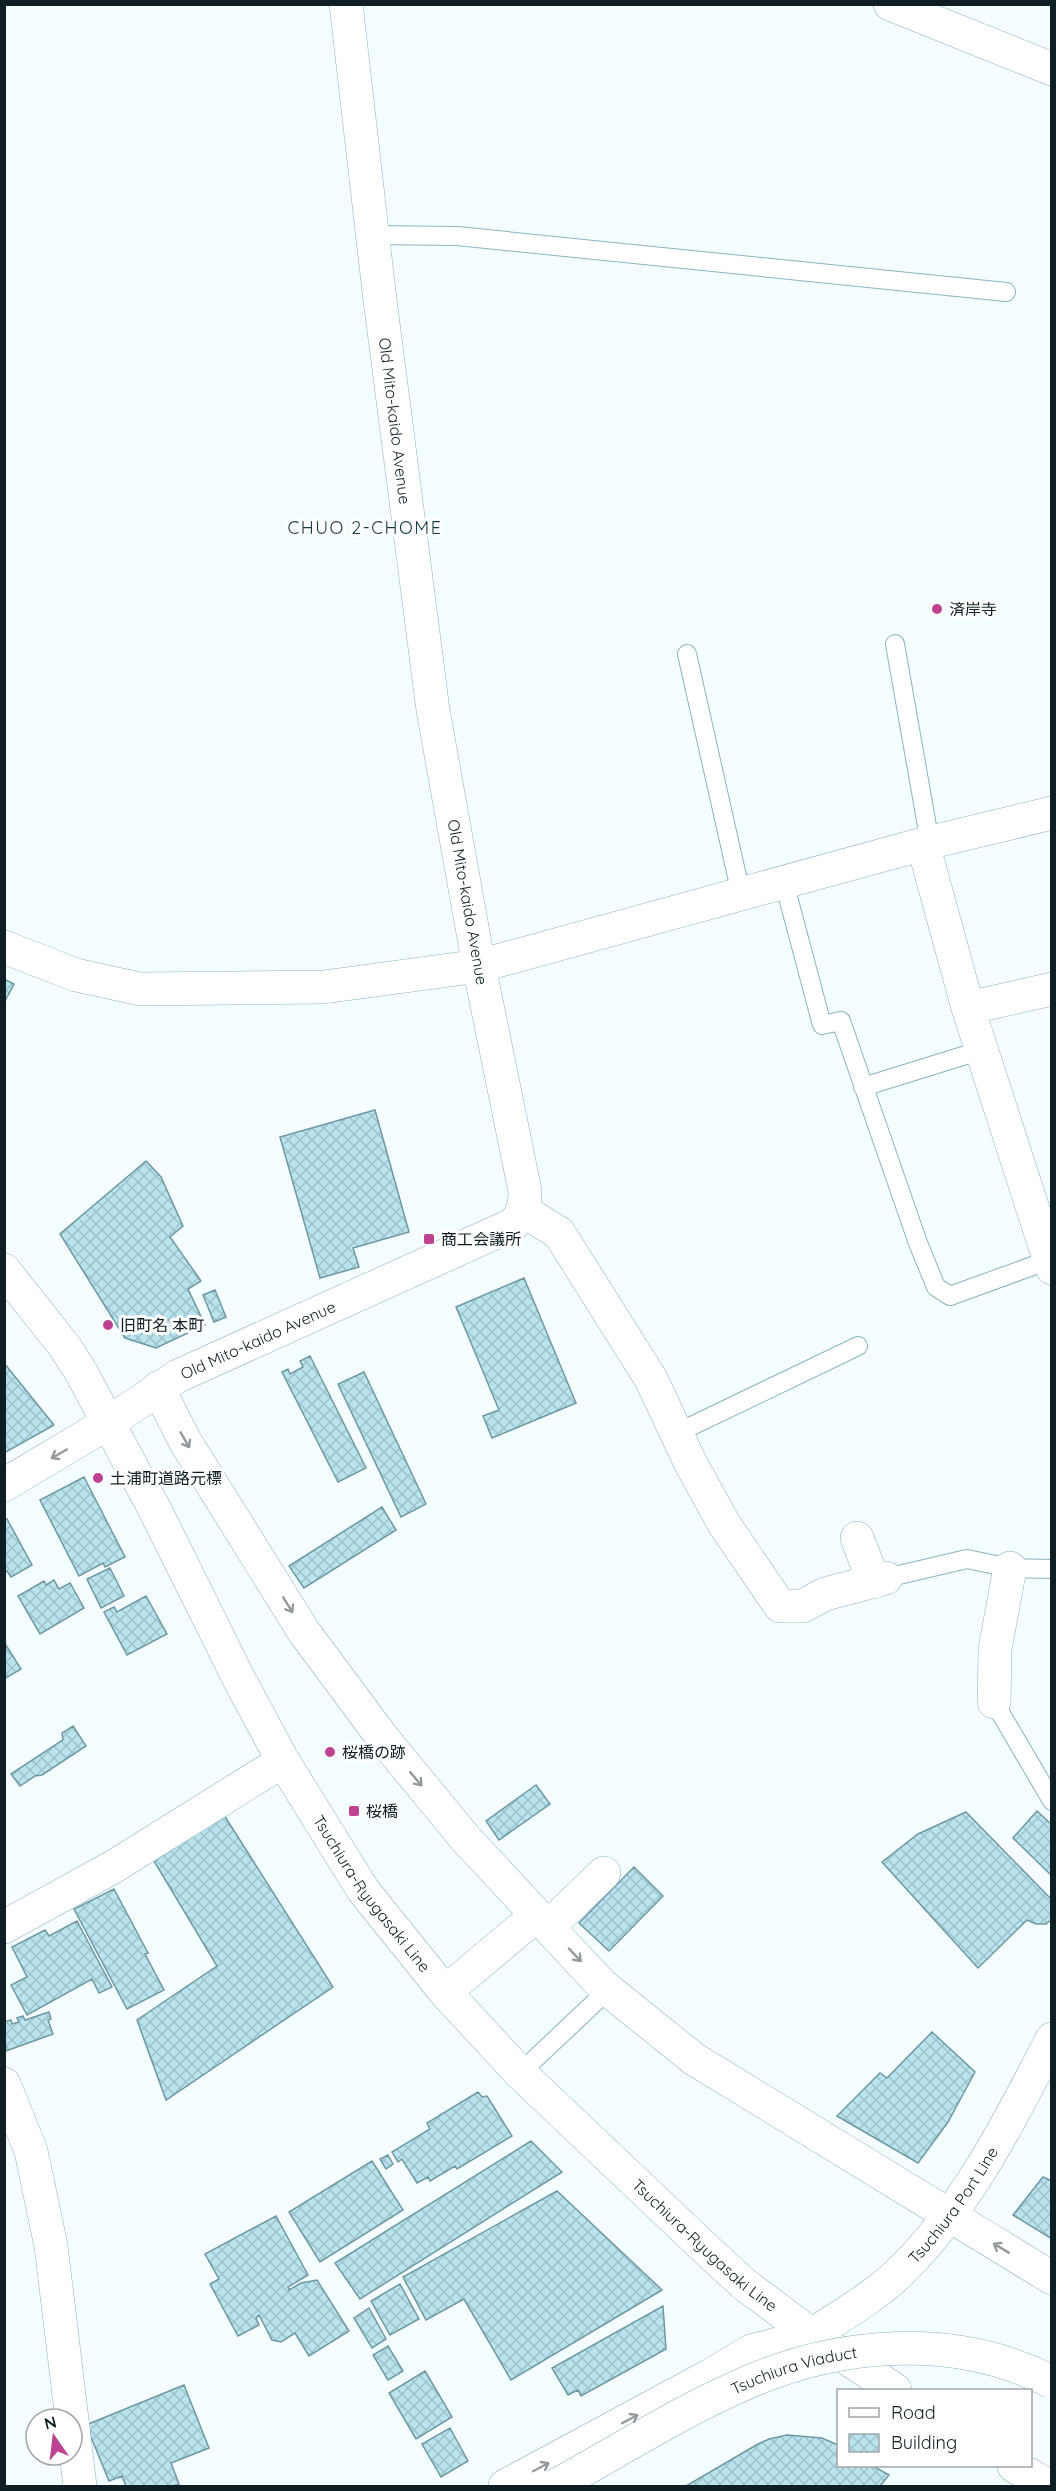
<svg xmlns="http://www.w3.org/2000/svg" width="1056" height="2491" font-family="Quicksand,'Noto Sans JP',sans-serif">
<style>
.building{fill:url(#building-cross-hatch);stroke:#7098a2;stroke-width:1.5}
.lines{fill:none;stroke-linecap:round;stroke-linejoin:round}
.service-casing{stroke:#8bb4be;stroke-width:20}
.minor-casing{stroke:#8bb4be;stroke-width:34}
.tertiary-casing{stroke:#8bb4be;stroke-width:34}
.secondary-casing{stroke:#8bb4be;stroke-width:34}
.primary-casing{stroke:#8bb4be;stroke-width:34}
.service{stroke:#fff;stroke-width:18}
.minor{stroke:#fff;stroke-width:33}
.tertiary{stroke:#fff;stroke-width:33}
.secondary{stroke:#fff;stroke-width:33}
.primary{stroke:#fff;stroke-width:33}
.tertiary-bridge-casing{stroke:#8bb4be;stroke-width:34;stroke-linecap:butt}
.tertiary-bridge{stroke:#fff;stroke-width:33}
.oneway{stroke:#939a9c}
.poi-dot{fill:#be4292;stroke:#fff;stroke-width:2}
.labels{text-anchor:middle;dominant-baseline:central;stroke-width:6;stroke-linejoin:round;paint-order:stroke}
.street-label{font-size:16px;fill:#0e1e22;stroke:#fff}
.poi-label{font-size:16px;fill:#0e1e22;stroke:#fff;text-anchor:start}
.neighbourhood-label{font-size:18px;letter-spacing:1.5px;fill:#143c45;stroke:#fff}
</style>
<defs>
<pattern id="building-cross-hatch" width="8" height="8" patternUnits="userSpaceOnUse" patternTransform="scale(1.5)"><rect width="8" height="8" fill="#b9e4ee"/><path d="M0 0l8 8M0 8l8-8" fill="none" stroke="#9ec3cc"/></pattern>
</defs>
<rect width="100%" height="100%" fill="#f4fdff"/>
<!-- building -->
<path class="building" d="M 4,979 L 14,984 L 4,1003 Z
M 375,1110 L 409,1232 L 353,1248 L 359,1267 L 320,1278 L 280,1137 Z
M 146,1161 L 161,1177 L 183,1226 L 170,1237 L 201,1281 L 188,1289 L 205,1325 L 156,1348 L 125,1338 L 60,1234 Z
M 524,1278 L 576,1403 L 492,1438 L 483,1416 L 499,1410 L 456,1307 Z
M 215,1290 L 226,1317 L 214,1322 L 203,1295 Z
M 310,1356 L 366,1468 L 338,1482 L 282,1372 L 288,1369 L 290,1374 L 303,1367 L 300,1361 Z
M 4,1363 L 54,1425 L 4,1453 Z
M 364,1372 L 426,1504 L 401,1517 L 338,1384 Z
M 84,1477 L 125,1557 L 105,1567 L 103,1563 L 79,1576 L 40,1500 Z
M 382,1507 L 396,1530 L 304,1588 L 289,1566 Z
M 7,1519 L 32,1565 L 11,1577 L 7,1571 L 4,1572 L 4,1520 Z
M 110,1568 L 124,1596 L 101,1608 L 87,1579 Z
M 54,1580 L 59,1589 L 70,1583 L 84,1608 L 40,1634 L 18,1596 L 44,1581 L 46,1585 Z
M 146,1596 L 167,1634 L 127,1655 L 104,1612 L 114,1607 L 117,1612 Z
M 4,1642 L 21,1669 L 4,1679 Z
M 73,1726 L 86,1746 L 42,1775 L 35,1776 L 20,1786 L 11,1774 L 63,1740 L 62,1733 Z
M 536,1785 L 550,1804 L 499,1840 L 486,1821 Z
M 1037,1811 L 1052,1825 L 1052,1876 L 1013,1838 Z
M 966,1812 L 1052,1900 L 1052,1919 L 1046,1924 L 1036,1924 L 1027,1920 L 978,1968 L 882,1862 L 918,1834 Z
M 224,1815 L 333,1987 L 166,2100 L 137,2020 L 217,1966 L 154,1861 Z
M 634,1867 L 663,1896 L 609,1951 L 579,1923 Z
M 114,1889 L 148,1953 L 145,1954 L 164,1990 L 127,2009 L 74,1909 Z
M 77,1921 L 112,1987 L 99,1993 L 92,1979 L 27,2015 L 11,1985 L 27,1977 L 12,1947 L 45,1930 L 49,1936 Z
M 49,2012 L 51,2019 L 48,2020 L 53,2034 L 6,2051 L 4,2022 L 11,2020 L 12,2024 L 19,2022 L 17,2018 L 23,2016 L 25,2020 Z
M 932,2032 L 975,2072 L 948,2122 L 918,2163 L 837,2116 L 880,2073 L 887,2078 Z
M 478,2092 L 482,2097 L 487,2096 L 512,2136 L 457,2169 L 455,2166 L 430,2181 L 428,2177 L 417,2183 L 402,2159 L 398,2162 L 392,2152 L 430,2129 L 427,2123 Z
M 531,2141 L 562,2172 L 360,2299 L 335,2263 Z
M 388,2155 L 393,2164 L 386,2169 L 380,2159 Z
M 372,2161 L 403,2210 L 320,2262 L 289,2212 Z
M 1043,2177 L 1052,2181 L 1052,2239 L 1013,2215 Z
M 557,2191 L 662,2290 L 511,2380 L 464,2299 L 426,2320 L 403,2277 Z
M 276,2216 L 308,2275 L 288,2287 L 289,2290 L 301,2283 L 317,2280 L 349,2331 L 309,2356 L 295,2333 L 281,2342 L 272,2340 L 259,2315 L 256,2318 L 259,2325 L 238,2336 L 210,2284 L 219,2279 L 205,2254 Z
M 400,2284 L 419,2319 L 390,2335 L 371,2301 Z
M 663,2306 L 666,2349 L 581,2396 L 578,2390 L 568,2395 L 552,2368 Z
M 369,2308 L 386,2339 L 372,2348 L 354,2318 Z
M 388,2346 L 403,2371 L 388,2380 L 373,2355 Z
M 425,2371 L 452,2417 L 416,2439 L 389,2393 Z
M 184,2385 L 209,2448 L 171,2463 L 179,2484 L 173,2486 L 126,2486 L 122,2476 L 109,2481 L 86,2425 Z
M 450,2428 L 468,2461 L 441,2477 L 422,2444 Z
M 787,2435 L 822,2438 L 838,2445 L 838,2466 L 873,2466 L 889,2475 L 880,2486 L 686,2486 L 758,2444 L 769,2439 Z"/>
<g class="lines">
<defs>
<path id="service" d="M 372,235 L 457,236 L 1006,292
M 895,644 L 930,843
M 687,654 L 741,894
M 784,882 L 822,1025 L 841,1021 L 918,1243 L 936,1287 L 950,1296 L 1049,1260
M 863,1087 L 982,1050
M 677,1433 L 858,1346
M 886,1578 L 967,1559 L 1010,1568 L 1052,1569
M 994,1702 L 1052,1801
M 520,2073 L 608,1990"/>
<path id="minor" d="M 890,4 L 1052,69
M 923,844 L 968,1008 L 1052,1268
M 4,947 L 76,975 L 140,989 L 324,987 L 479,966 L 923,844 L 1052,813
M 968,1008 L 1052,989
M 522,1210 L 559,1233 L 651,1379 L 690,1462 L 724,1524 L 780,1606 L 803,1606 L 825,1594 L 886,1578
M 158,1388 L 185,1441 L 304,1632 L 382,1737 L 465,1838 L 602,1985 L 694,2059 L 1052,2278
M 4,1485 L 108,1423
M 857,1538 L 874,1582
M 994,1702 L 995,1649 L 1010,1568
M 4,1927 L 113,1867 L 283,1761
M 548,1927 L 604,1873
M 445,1992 L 537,1915
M 4,2084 L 31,2151 L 51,2246 L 80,2486"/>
<g id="tertiary">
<path id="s1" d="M 108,1423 L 178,1376 L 512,1225 C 523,1216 525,1205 525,1191 L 479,966 L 433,710 L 379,292 L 346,4"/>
<path d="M 505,2486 L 711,2375 L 751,2351 L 812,2335"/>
</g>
<g id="secondary">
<path id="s2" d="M 812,2335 C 843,2314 878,2295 904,2268 C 969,2203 1010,2120 1052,2039"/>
</g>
<g id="primary">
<path id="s3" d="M 4,1270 L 65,1347 L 81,1372 L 155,1510 L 239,1679 L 283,1761 L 363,1890 L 445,1992 L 520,2073 L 708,2251 L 744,2284 L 812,2335 L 895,2390"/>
<path d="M 1014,2466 L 1049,2486"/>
</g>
</defs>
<!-- service casing -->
<use href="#service" class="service-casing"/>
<!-- minor casing -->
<use href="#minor" class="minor-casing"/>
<!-- tertiary casing -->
<use href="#tertiary" class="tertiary-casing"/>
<!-- secondary casing -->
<use href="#secondary" class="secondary-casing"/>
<!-- primary casing -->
<use href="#primary" class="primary-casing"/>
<!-- service -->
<use href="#service" class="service"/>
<!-- minor -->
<use href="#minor" class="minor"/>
<!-- tertiary -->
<use href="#tertiary" class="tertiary"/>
<!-- secondary -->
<use href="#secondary" class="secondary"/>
<!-- primary -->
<use href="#primary" class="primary"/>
<defs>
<g id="tertiary-bridge">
<path id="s4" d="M 555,2486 C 615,2453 673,2416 735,2388 C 833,2342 953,2331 1052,2382"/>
</g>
</defs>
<!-- tertiary-bridge casing -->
<use href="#tertiary-bridge" class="tertiary-bridge-casing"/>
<!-- tertiary-bridge -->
<use href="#tertiary-bridge" class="tertiary-bridge"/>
</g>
<!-- one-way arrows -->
<defs><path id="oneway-shaft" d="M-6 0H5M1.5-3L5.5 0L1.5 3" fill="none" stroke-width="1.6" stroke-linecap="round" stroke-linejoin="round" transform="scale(1.5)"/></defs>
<g class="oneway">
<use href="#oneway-shaft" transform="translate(185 1440) rotate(60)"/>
<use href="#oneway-shaft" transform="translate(59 1454) rotate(150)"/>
<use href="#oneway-shaft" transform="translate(288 1605) rotate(58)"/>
<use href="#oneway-shaft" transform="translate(416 1779) rotate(50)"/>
<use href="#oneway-shaft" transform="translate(575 1955) rotate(47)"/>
<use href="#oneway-shaft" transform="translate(1001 2248) rotate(-149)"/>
<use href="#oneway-shaft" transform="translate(630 2419) rotate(-28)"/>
<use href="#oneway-shaft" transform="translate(541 2467) rotate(-28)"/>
</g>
<!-- markers -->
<g class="poi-dot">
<circle cx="937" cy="609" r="6"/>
<rect x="423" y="1233" width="12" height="12" rx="3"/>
<circle cx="108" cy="1325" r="6"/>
<circle cx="98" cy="1478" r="6"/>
<circle cx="330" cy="1752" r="6"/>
<rect x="348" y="1805" width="12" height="12" rx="3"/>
</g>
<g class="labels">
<!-- street labels -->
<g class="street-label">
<text transform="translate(395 421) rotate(83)">Old Mito-kaido Avenue</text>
<text transform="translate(468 902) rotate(80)">Old Mito-kaido Avenue</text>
<text stroke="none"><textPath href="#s1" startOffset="172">Old Mito-kaido Avenue</textPath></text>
<text stroke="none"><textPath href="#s3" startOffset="726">Tsuchiura-Ryugasaki Line</textPath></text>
<text stroke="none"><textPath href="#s2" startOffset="194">Tsuchiura Port Line</textPath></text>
<text stroke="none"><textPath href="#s3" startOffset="1212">Tsuchiura-Ryugasaki Line</textPath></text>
<text stroke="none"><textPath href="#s4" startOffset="267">Tsuchiura Viaduct</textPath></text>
</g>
<!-- poi labels -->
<g class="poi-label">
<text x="949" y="609">済岸寺</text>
<text x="441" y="1239">商工会議所</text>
<text x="120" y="1325">旧町名 本町</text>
<text x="110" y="1478">土浦町道路元標</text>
<text x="342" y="1752">桜橋の跡</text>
<text x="366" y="1811">桜橋</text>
</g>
<!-- neighbourhood labels -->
<g class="neighbourhood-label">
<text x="365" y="527">CHUO 2-CHOME</text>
</g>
</g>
<!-- border -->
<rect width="1056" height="2491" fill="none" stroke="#0e1e22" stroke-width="12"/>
<!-- legend -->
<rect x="837" y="2389" width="195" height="78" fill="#ffffff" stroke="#9fa5a7" stroke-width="1.5"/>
<rect x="849" y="2408" width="30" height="9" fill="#ffffff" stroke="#9fa5a7" stroke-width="1.5"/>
<text x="891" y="2419" font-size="18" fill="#0e1e22">Road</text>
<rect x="849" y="2434" width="30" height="18" fill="url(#building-cross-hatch)" stroke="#9fa5a7" stroke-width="1.5"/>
<text x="891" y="2449" font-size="18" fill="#0e1e22">Building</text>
<!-- north arrow -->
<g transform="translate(54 2437) rotate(346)"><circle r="28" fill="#ffffff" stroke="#9fa5a7" stroke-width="1.5"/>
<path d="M0-4.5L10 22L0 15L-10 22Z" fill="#be4292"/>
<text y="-9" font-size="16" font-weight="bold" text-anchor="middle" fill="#0e1e22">N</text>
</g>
</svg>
